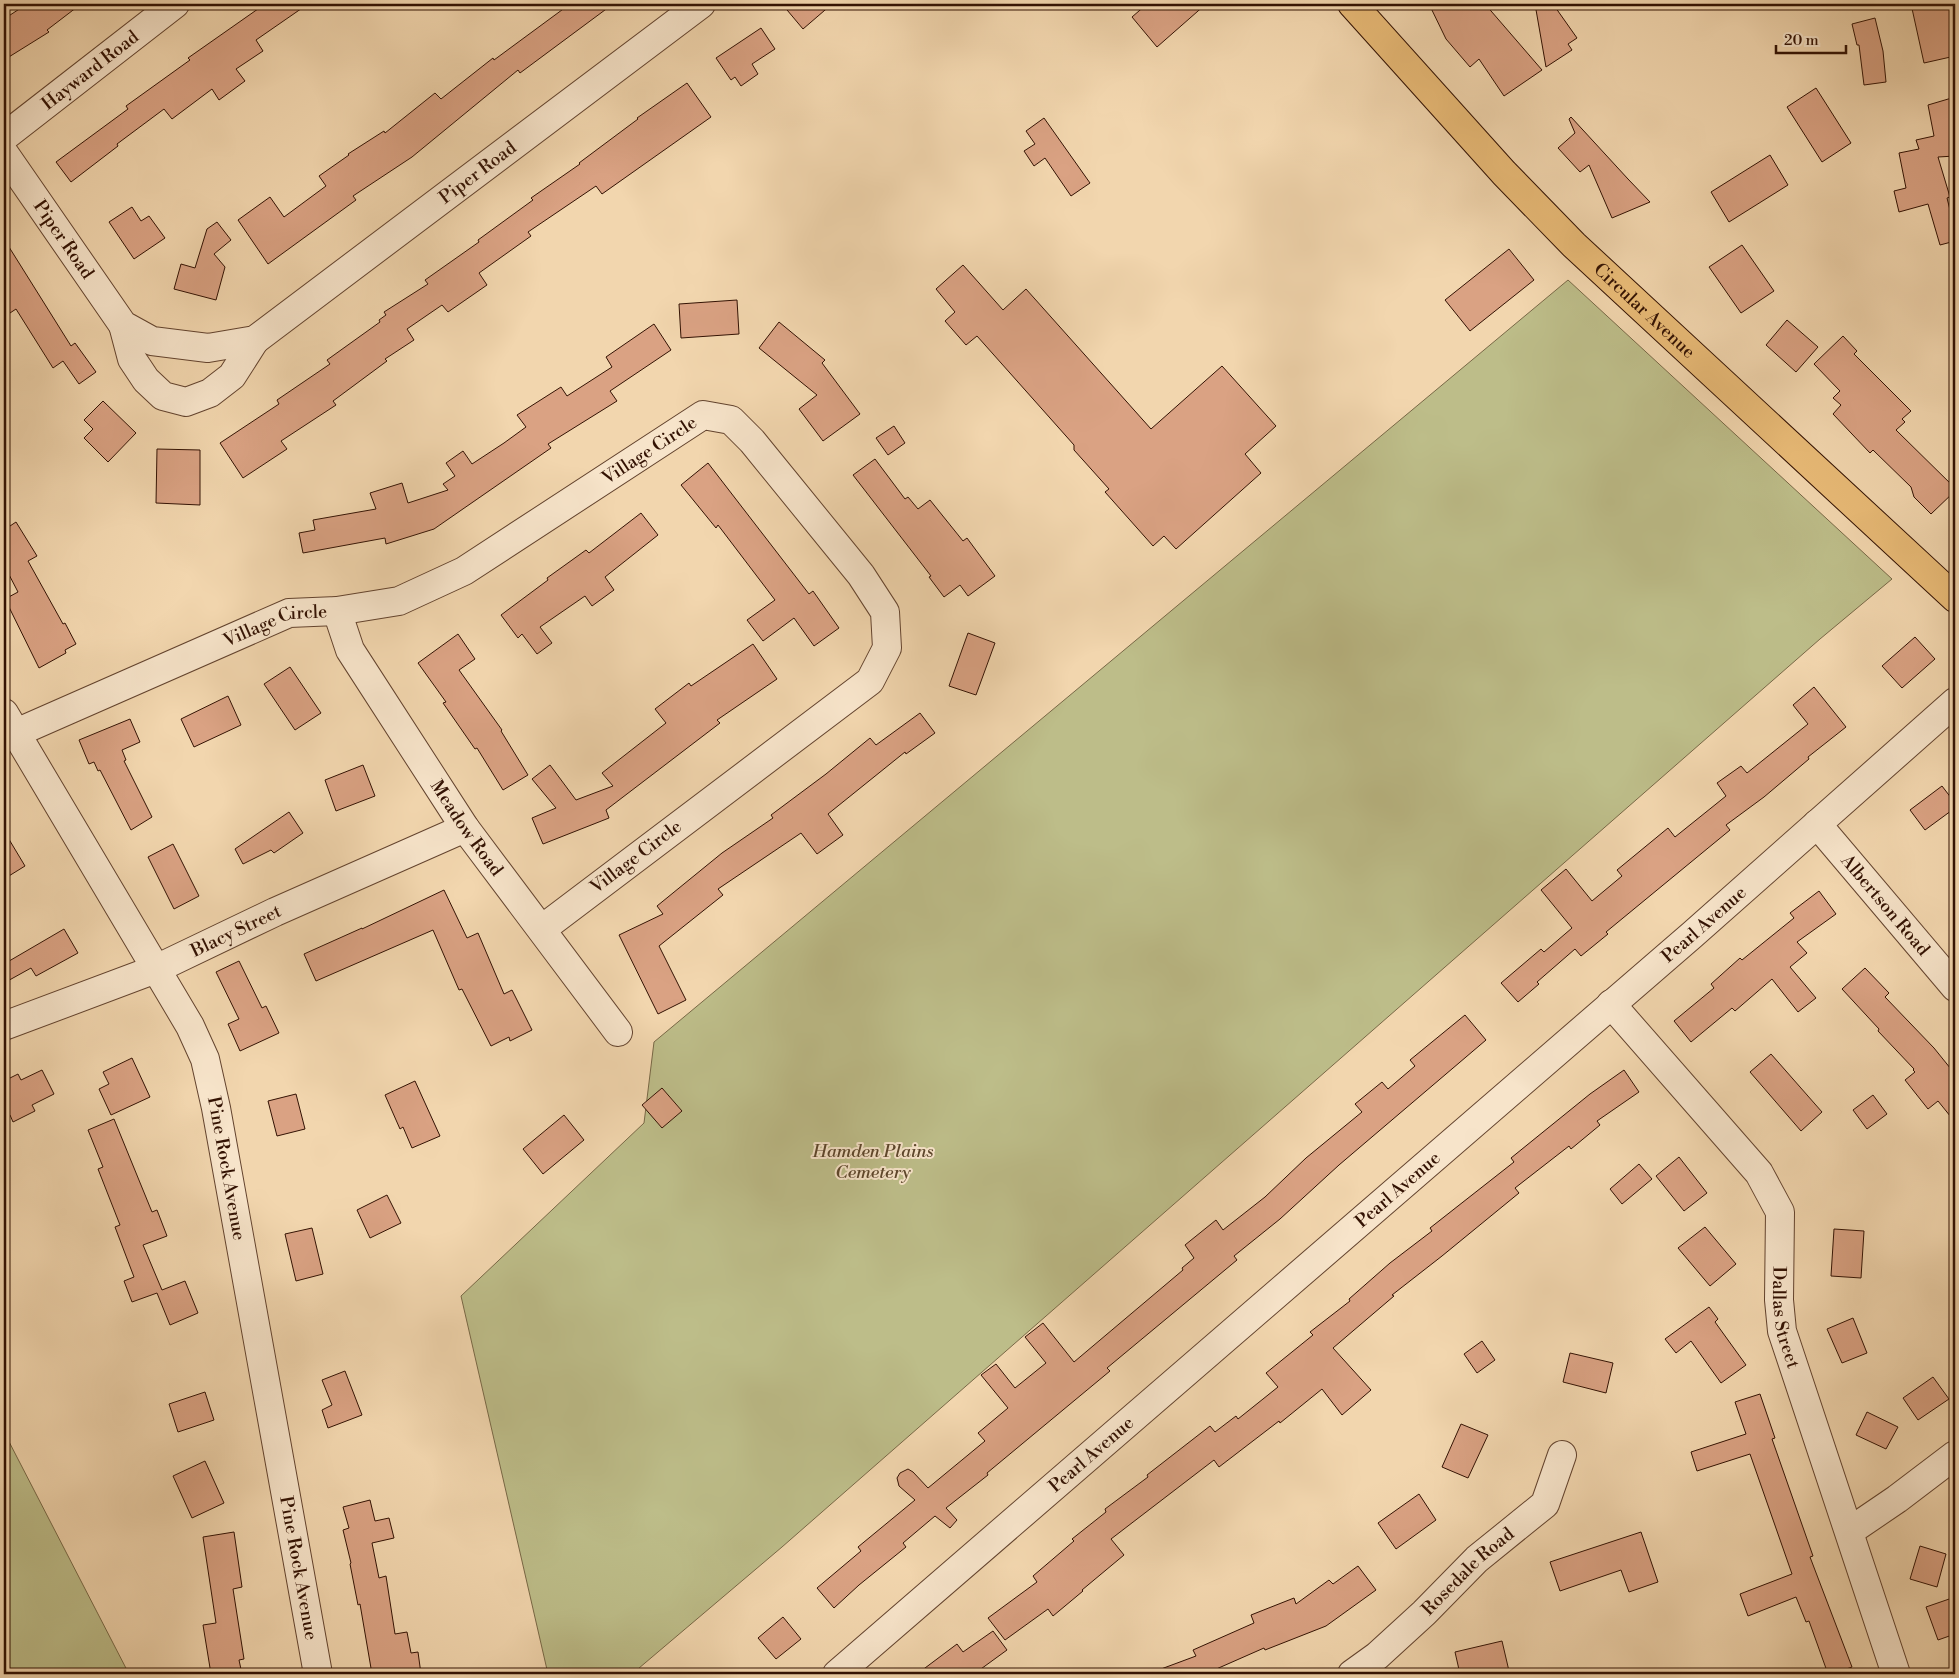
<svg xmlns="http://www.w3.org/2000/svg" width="1959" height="1678" font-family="'Libre Bodoni',serif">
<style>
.green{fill:#bdbd89;stroke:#786846}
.building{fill:#daa283;stroke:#331203}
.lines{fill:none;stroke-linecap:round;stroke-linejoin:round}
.minor-casing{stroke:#63432e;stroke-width:30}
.major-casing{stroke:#331203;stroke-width:30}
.minor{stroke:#f7e4ca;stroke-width:28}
.major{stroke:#e9bb77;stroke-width:28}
.labels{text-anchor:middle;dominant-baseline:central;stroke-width:4;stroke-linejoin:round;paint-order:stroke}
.street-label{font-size:18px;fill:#331203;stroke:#f7e4ca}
.park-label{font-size:18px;font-style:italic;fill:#5c452b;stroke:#f7e4ca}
</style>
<rect width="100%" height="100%" fill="#f2d6ae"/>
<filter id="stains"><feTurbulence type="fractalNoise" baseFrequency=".004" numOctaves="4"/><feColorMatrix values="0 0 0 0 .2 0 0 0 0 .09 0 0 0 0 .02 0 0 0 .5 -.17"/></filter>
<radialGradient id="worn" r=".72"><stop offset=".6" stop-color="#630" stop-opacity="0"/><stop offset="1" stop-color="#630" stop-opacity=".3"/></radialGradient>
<!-- green -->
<path class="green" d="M 1568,280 L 1892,579 L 1820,639 L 782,1547 L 632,1674 L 548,1674 L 461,1296 L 644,1123 L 654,1042 Z
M 4,1432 L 129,1674 L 130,1674 L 4,1674 Z"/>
<!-- building -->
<path class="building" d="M 27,4 L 81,4 L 47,30 L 49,32 L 4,60 L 4,19 Z
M 265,4 L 308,4 L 256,40 L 263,51 L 236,69 L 245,81 L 219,100 L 212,89 L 172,119 L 164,109 L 117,144 L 118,146 L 71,182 L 56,162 L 128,109 L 126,106 L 190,60 L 188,58 Z
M 570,4 L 613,4 L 520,73 L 518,70 L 412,157 L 353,196 L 356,200 L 268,264 L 238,220 L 270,197 L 284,217 L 326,186 L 319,176 L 349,155 L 348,154 L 384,131 L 385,133 L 435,93 L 441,99 L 493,58 L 494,60 Z
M 782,4 L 832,4 L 803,29 Z
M 1147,4 L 1206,4 L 1157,47 L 1132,17 Z
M 1429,4 L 1485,4 L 1542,70 L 1504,96 L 1479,59 L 1470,67 L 1446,39 Z
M 1535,4 L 1553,4 L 1577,38 L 1568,44 L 1572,50 L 1546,67 Z
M 1911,4 L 1955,4 L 1955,56 L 1924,63 Z
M 1875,18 L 1883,51 L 1886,82 L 1864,85 L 1859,45 L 1857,45 L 1852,24 Z
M 761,28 L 775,49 L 752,64 L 758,74 L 741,86 L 735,77 L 731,80 L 716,58 Z
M 687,83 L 711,117 L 602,194 L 596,186 L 528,232 L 531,236 L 479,273 L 487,285 L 448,312 L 442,305 L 407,329 L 414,340 L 385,359 L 387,361 L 333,401 L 336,405 L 281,441 L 287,449 L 243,478 L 220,443 L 279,404 L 277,400 L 330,364 L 327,360 L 380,322 L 379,320 L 386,315 L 384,312 L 428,284 L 425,280 L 479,242 L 478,240 L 533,200 L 531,198 L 580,164 L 579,163 L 638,119 L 637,118 Z
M 1816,88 L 1851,143 L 1822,162 L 1787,107 Z
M 1955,97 L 1955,156 L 1938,157 L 1950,197 L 1947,198 L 1955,230 L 1955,241 L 1940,245 L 1928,204 L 1899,212 L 1894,191 L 1906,188 L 1899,153 L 1919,149 L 1916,140 L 1934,136 L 1928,105 Z
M 1571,117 L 1628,179 L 1650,202 L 1612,218 L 1589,165 L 1580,172 L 1558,148 L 1575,133 L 1569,119 Z
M 1044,118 L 1090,183 L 1071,196 L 1045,158 L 1034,166 L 1024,151 L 1035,144 L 1026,131 Z
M 1770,155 L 1788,185 L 1729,222 L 1711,192 Z
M 132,207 L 141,221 L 149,216 L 165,238 L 134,259 L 109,222 Z
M 217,222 L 231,240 L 214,254 L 225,267 L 216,300 L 174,289 L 181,264 L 195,268 L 207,229 Z
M 4,239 L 71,346 L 75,343 L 96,372 L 79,384 L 63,361 L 53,368 L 16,309 L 4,317 Z
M 1742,245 L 1774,291 L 1741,313 L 1709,267 Z
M 1509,249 L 1534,280 L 1470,331 L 1445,300 Z
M 963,265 L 1003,310 L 1026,289 L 1151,429 L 1222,366 L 1276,426 L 1245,454 L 1261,473 L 1176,549 L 1164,536 L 1153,546 L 1105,492 L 1109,489 L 1074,450 L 1074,445 L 977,336 L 966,345 L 945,321 L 955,312 L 936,289 Z
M 737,300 L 739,334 L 681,338 L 679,304 Z
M 1787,320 L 1818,347 L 1796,372 L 1766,345 Z
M 779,322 L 825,360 L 822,363 L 860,414 L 823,441 L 799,409 L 817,395 L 759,348 Z
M 654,324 L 671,350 L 610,391 L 617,401 L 548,444 L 551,448 L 434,529 L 386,544 L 385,538 L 303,553 L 299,533 L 315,530 L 313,520 L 376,509 L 370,493 L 402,483 L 408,503 L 448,490 L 443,484 L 455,476 L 446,463 L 463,451 L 472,464 L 504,443 L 526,427 L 517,415 L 561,387 L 567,396 L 612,367 L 606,357 Z
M 1843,336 L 1857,351 L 1854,354 L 1911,411 L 1902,419 L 1905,422 L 1896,430 L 1955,488 L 1955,491 L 1931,514 L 1914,497 L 1911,487 L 1873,450 L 1870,453 L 1833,414 L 1841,405 L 1833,398 L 1840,391 L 1814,364 Z
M 103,401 L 136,433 L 108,462 L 84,438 L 93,429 L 84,420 Z
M 894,426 L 905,443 L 888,455 L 876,438 Z
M 157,449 L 200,450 L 200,505 L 156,503 Z
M 875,459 L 905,499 L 908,497 L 918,509 L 930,500 L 963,541 L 967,538 L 995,576 L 968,596 L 960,585 L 944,597 L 929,577 L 931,576 L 853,475 Z
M 708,463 L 809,594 L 813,591 L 839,628 L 814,646 L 794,618 L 763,641 L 747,620 L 775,600 L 718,525 L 716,528 L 681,485 Z
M 641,513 L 658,535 L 605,577 L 614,590 L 592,606 L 585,596 L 540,627 L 552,643 L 537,654 L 522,634 L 518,638 L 501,615 L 548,580 L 547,578 L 586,550 L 589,553 Z
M 16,522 L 37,556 L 28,561 L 63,624 L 65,623 L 76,644 L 65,650 L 66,653 L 39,668 L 5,599 L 18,592 L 4,565 L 4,530 Z
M 968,633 L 995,643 L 976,695 L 949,686 Z
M 458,634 L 475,659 L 459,670 L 502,730 L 501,731 L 528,775 L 503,790 L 477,748 L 475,749 L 443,703 L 446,702 L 418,663 Z
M 1915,637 L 1935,659 L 1902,688 L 1882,666 Z
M 753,644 L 777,679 L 717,720 L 720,723 L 606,810 L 609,818 L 543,844 L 532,818 L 556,808 L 532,779 L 550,765 L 576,800 L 613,786 L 602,773 L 666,723 L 655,709 L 689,683 L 691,686 Z
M 290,667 L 321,713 L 295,730 L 264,684 Z
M 1814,687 L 1846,727 L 1808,757 L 1809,759 L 1764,797 L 1726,825 L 1730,830 L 1606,932 L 1608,934 L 1581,956 L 1575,949 L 1537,982 L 1539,984 L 1518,1002 L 1501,983 L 1541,949 L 1544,952 L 1572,928 L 1541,890 L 1566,869 L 1592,901 L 1622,876 L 1617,870 L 1668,828 L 1675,837 L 1726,796 L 1717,783 L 1741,766 L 1747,773 L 1808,724 L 1793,705 Z
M 228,696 L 241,725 L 194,747 L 181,719 Z
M 920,713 L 935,733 L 906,754 L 905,752 L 828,814 L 843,835 L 817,854 L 801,833 L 718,889 L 723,895 L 659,946 L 686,1000 L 658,1014 L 619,935 L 663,914 L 657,906 L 722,853 L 773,818 L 771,815 L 826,774 L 870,738 L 876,745 Z
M 130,719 L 140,742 L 122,750 L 126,760 L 124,761 L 152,817 L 131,830 L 100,770 L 98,771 L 94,762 L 89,764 L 79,740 Z
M 363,765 L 375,796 L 336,811 L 325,780 Z
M 1942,786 L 1955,803 L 1955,808 L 1925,830 L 1910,810 Z
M 289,812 L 303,833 L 274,853 L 271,850 L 243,864 L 235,849 Z
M 4,831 L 25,866 L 4,879 Z
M 173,844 L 199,896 L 174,909 L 148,857 Z
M 444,890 L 467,938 L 478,933 L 504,994 L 512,990 L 532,1030 L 510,1041 L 509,1037 L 491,1046 L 462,989 L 459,990 L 433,930 L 316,981 L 304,954 L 362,928 L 362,929 Z
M 1819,891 L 1836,914 L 1797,942 L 1807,953 L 1790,967 L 1816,998 L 1798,1012 L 1772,979 L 1735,1011 L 1732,1008 L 1691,1042 L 1674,1021 L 1714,988 L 1711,984 L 1740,958 L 1742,960 L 1794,918 L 1790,913 Z
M 64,929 L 78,953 L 36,976 L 31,968 L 4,983 L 4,964 Z
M 239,961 L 262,1008 L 266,1006 L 279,1033 L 240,1051 L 228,1024 L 239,1019 L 216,972 Z
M 1865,968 L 1889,993 L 1885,997 L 1934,1048 L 1955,1074 L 1955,1122 L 1938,1101 L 1928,1109 L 1905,1080 L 1915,1072 L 1913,1070 L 1914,1069 L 1878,1031 L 1879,1029 L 1842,989 Z
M 1465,1015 L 1486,1040 L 1339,1165 L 1280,1219 L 1234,1256 L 1237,1260 L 1107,1368 L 1110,1371 L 987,1473 L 988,1475 L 946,1508 L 957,1520 L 950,1528 L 935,1516 L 903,1543 L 906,1547 L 859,1585 L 834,1608 L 817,1588 L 861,1551 L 858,1547 L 915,1500 L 899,1486 L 897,1478 L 900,1473 L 908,1469 L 913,1472 L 928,1488 L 985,1441 L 978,1433 L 1008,1408 L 981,1375 L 996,1364 L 1015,1388 L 1046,1363 L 1025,1337 L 1043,1323 L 1074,1362 L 1183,1270 L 1182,1268 L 1194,1258 L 1185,1245 L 1216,1220 L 1223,1230 L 1265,1197 L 1306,1158 L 1362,1112 L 1355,1104 L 1382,1082 L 1388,1089 L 1415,1066 L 1410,1060 Z
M 1771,1054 L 1822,1112 L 1801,1131 L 1750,1072 Z
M 132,1058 L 150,1097 L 111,1115 L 99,1089 L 109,1084 L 103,1072 Z
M 42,1070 L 54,1094 L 32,1105 L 35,1111 L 13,1122 L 10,1115 L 4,1118 L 4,1081 L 18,1074 L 21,1080 Z
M 1624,1070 L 1639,1092 L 1597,1121 L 1600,1125 L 1571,1149 L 1569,1146 L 1515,1188 L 1519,1193 L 1442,1256 L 1392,1295 L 1394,1296 L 1333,1348 L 1371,1390 L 1342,1415 L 1322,1389 L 1280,1423 L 1279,1421 L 1219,1467 L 1214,1460 L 1111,1539 L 1124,1555 L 1082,1590 L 1083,1591 L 1053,1616 L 1048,1609 L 1005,1640 L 988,1618 L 1037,1582 L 1033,1576 L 1074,1541 L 1072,1539 L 1106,1512 L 1105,1509 L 1148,1477 L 1147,1475 L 1210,1426 L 1215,1432 L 1236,1416 L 1238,1419 L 1278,1387 L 1266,1373 L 1313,1335 L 1310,1332 L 1350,1301 L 1349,1299 L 1390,1263 L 1432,1231 L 1430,1228 L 1514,1162 L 1511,1158 L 1590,1094 Z
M 415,1081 L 440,1136 L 412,1148 L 403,1127 L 400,1129 L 385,1095 Z
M 662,1088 L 682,1111 L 662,1128 L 642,1105 Z
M 296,1094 L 305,1129 L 277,1136 L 268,1101 Z
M 1873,1095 L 1887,1114 L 1867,1129 L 1853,1110 Z
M 564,1115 L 584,1140 L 543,1174 L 523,1149 Z
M 114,1119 L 152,1212 L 157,1210 L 167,1236 L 143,1245 L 162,1290 L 185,1281 L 198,1313 L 170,1325 L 157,1293 L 132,1302 L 124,1281 L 134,1277 L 115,1227 L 120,1225 L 98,1169 L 103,1167 L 88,1130 Z
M 1679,1157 L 1707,1193 L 1684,1211 L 1656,1176 Z
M 1639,1164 L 1652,1179 L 1622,1204 L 1610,1189 Z
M 387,1195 L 401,1223 L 370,1238 L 357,1210 Z
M 1705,1227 L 1736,1264 L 1710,1286 L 1678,1248 Z
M 312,1228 L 323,1274 L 296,1281 L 285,1234 Z
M 1834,1229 L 1864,1231 L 1861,1278 L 1831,1276 Z
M 1709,1307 L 1718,1319 L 1715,1322 L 1746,1365 L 1721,1383 L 1691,1341 L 1676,1353 L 1665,1339 Z
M 1853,1318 L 1867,1353 L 1842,1363 L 1827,1329 Z
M 1482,1341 L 1495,1360 L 1477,1373 L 1464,1354 Z
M 1570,1353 L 1613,1363 L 1606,1393 L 1563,1382 Z
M 345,1371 L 362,1415 L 328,1428 L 322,1410 L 332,1405 L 322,1380 Z
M 1933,1377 L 1949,1399 L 1918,1420 L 1903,1398 Z
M 205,1392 L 214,1420 L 178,1432 L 169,1404 Z
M 1760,1394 L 1775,1438 L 1772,1439 L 1813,1556 L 1810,1557 L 1852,1667 L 1832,1674 L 1828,1674 L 1809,1621 L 1806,1622 L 1796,1597 L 1748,1616 L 1740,1594 L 1792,1574 L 1750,1454 L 1697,1471 L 1691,1452 L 1746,1434 L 1735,1402 Z
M 1867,1412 L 1898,1427 L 1886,1449 L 1856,1435 Z
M 1461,1424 L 1488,1435 L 1468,1478 L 1442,1467 Z
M 205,1461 L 224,1503 L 192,1518 L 173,1476 Z
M 1419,1494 L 1436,1520 L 1396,1549 L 1378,1523 Z
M 370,1500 L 375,1521 L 389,1518 L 394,1538 L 372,1543 L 379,1578 L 386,1576 L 395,1634 L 407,1632 L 411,1653 L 418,1652 L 421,1674 L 372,1674 L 360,1604 L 358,1605 L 350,1564 L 351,1563 L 343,1530 L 349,1528 L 343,1507 Z
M 234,1532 L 242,1587 L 233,1589 L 244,1659 L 239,1660 L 242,1674 L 211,1674 L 203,1625 L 216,1623 L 203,1537 Z
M 1641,1532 L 1658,1582 L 1629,1592 L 1621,1570 L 1560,1591 L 1550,1562 Z
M 1920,1546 L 1946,1554 L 1937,1587 L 1910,1579 Z
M 1358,1566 L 1376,1590 L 1326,1626 L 1265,1650 L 1264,1648 L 1205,1674 L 1153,1674 L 1153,1672 L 1196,1656 L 1193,1650 L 1254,1623 L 1251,1615 L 1294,1598 L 1296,1604 L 1329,1580 L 1333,1584 Z
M 1955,1597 L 1955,1634 L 1938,1640 L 1926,1607 Z
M 783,1617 L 801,1639 L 776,1659 L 758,1638 Z
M 993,1631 L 1007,1650 L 974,1674 L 917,1674 L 957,1644 L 963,1652 Z
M 1502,1641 L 1509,1671 L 1495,1674 L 1460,1674 L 1455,1652 Z"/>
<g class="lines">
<defs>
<g id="minor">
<path id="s1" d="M 4,137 L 175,4"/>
<path id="s2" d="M 4,153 L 123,325 L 152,341 L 208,348 L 255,340 L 701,4"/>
<path d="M 123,325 L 132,359 L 146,380 L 163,396 L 186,402 L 210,393 L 232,376 L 255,340"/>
<path id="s3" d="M 337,611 L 350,650 L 465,828 L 618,1032"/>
<path id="s4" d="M 4,713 L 190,1026 L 205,1059 L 216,1108 L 318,1674"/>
<path id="s5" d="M 16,733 L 289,613 L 337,611 L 399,601 L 464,571 L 703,415 L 731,420 L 752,441 L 861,575 L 885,612 L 887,648 L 870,681 L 542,929"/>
<path id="s6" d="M 1817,824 L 1955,987"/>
<path id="s7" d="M 1611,1004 L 1759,1173 L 1780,1212 L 1779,1300 L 1782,1331 L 1896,1674"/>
<path id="s8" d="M 4,1026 L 156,969 L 275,912 L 465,828"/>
<path d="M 1850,1531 L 1897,1499 L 1955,1455"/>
<path id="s9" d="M 837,1674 L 1692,935 L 1955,702"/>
<path id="s10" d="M 1352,1674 L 1377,1656 L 1424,1613 L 1477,1559 L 1545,1504 L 1562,1455"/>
</g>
<g id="major">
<path id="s11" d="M 1352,4 L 1504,173 L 1574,245 L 1955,598"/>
</g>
</defs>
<!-- minor casing -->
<use href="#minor" class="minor-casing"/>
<!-- major casing -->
<use href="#major" class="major-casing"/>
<!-- minor -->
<use href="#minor" class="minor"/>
<!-- major -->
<use href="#major" class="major"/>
</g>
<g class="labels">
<!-- street labels -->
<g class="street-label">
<text stroke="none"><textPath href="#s1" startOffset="109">Hayward Road</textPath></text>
<text stroke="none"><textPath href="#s2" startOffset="625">Piper Road</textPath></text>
<text stroke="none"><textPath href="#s2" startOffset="105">Piper Road</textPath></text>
<text stroke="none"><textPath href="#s11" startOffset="424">Circular Avenue</textPath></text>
<text stroke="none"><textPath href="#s5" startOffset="702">Village Circle</textPath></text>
<text stroke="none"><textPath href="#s5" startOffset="282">Village Circle</textPath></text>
<text stroke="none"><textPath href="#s3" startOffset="254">Meadow Road</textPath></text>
<text transform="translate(636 857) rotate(-37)">Village Circle</text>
<text stroke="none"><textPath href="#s6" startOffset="106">Albertson Road</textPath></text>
<text stroke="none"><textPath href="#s9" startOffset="1146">Pearl Avenue</textPath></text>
<text stroke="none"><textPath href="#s8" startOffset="251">Blacy Street</textPath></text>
<text stroke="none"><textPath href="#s4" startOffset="512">Pine Rock Avenue</textPath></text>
<text stroke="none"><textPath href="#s9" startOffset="741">Pearl Avenue</textPath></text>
<text stroke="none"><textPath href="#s7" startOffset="375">Dallas Street</textPath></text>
<text stroke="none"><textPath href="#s9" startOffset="336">Pearl Avenue</textPath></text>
<text stroke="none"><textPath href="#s4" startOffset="918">Pine Rock Avenue</textPath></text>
<text stroke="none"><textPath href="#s10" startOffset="155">Rosedale Road</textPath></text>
</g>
<!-- park labels -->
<g class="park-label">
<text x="873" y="1151">Hamden Plains<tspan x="873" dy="21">Cemetery</tspan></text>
</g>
</g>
<!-- margin -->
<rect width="1959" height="1678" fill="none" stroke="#f2d6ae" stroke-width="20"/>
<rect x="5" y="5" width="1949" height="1668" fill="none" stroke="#331203" stroke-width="2.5"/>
<rect x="10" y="10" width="1939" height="1658" fill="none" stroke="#331203"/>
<!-- scale -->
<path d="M1776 45v8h70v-8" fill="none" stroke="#331203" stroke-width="2.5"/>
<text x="1784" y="45" font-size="15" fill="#331203" stroke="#f7e4ca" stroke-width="4" paint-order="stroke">20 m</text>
<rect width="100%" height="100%" filter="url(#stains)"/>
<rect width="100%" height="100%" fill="url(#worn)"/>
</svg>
